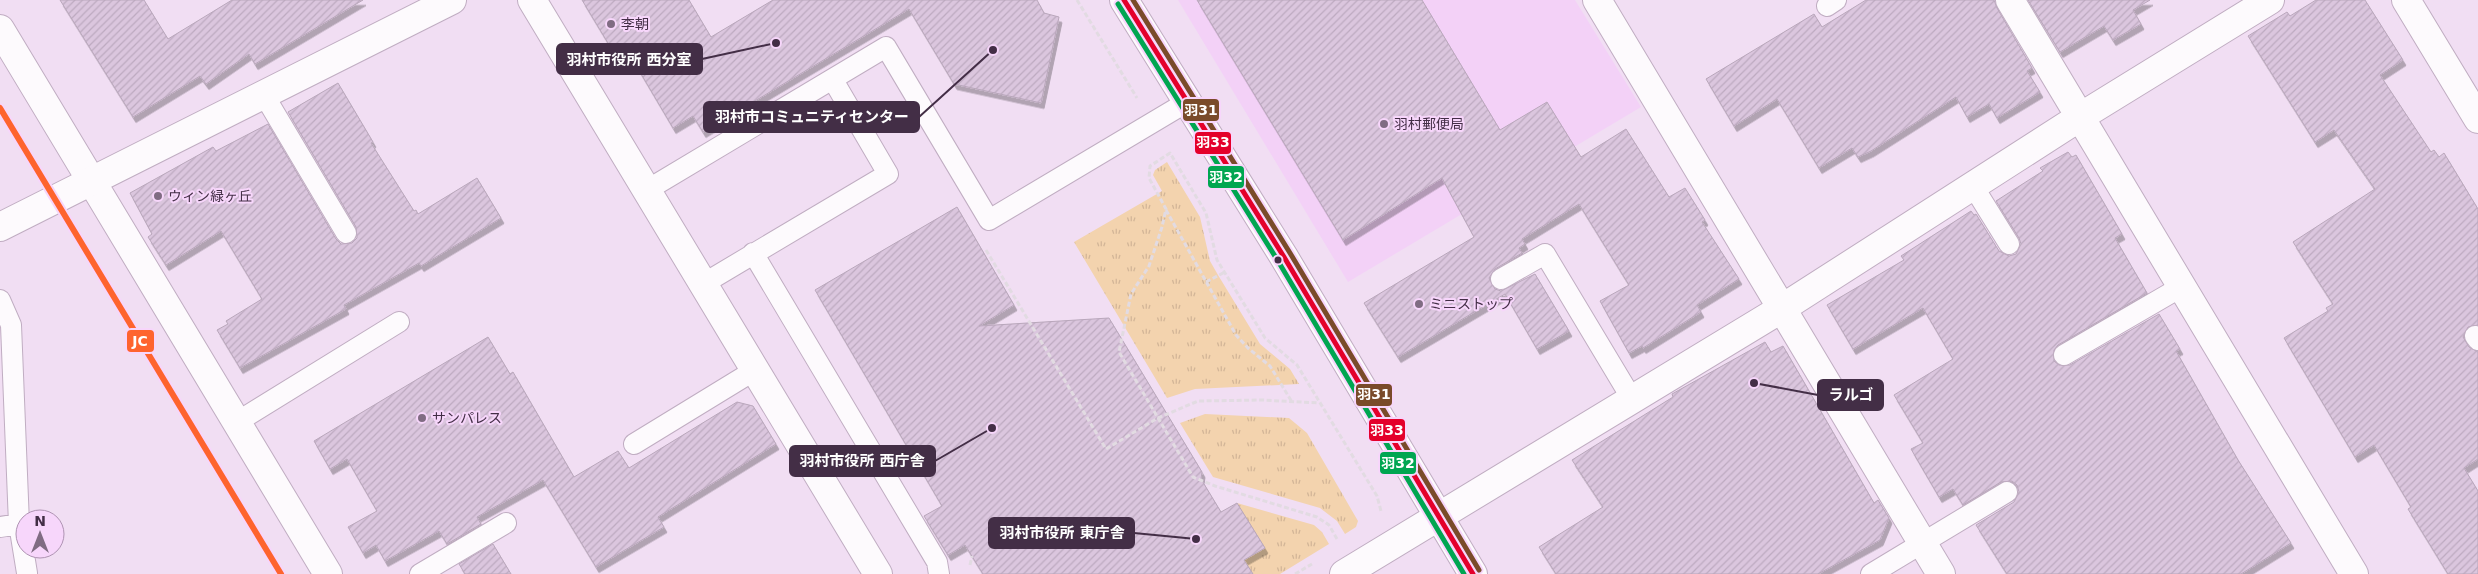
<svg xmlns="http://www.w3.org/2000/svg" width="2478" height="574" font-family="'DejaVu Sans','Noto Sans JP',sans-serif">
<style>
.built{fill:#f3d1f7}
.grass{fill:url(#grass-tufts)}
.building{fill:url(#building-hatch);stroke:#b9a7bb;filter:url(#shadow)}
.lines{fill:none;stroke-linecap:round;stroke-linejoin:round}
.service-casing{stroke:#c0adc2;stroke-width:22}
.minor-casing{stroke:#c0adc2;stroke-width:30}
.tertiary-casing{stroke:#c0adc2;stroke-width:30}
.path{stroke:#e2dbe2;stroke-width:3;stroke-dasharray:5 2.5;stroke-linecap:butt}
.service{stroke:#fdfafd;stroke-width:20}
.minor{stroke:#fdfafd;stroke-width:28}
.tertiary{stroke:#fdfafd;stroke-width:28}
.bus-1-casing{stroke:#f7d6fb;stroke-width:9}
.bus-2-casing{stroke:#f7d6fb;stroke-width:9}
.bus-3-casing{stroke:#f7d6fb;stroke-width:9}
.bus-1{stroke:#e4002b;stroke-width:5}
.bus-2{stroke:#00a651;stroke-width:5}
.bus-3{stroke:#7a4b2a;stroke-width:5}
.rail-1-casing{stroke:#f7d6fb;stroke-width:10}
.rail-1{stroke:#fe642e;stroke-width:6}
.poi-dot{fill:#806c83;stroke:#f7d6fb;stroke-width:2}
.bus-dot{fill:#432e46;stroke:#f7d6fb;stroke-width:2}
.labels{text-anchor:middle;dominant-baseline:central;stroke-width:4;stroke-linejoin:round;paint-order:stroke}
.poi-label{font-size:14px;fill:#432e46;stroke:#f7d6fb;text-anchor:start}
.leader{fill:none;stroke:#432e46;stroke-width:2}
.callout-dot{fill:#432e46;stroke:#f7d6fb;stroke-width:2}
.callout{fill:#432e46;stroke:#432e46;stroke-width:2}
.callout-label{font-size:15px;text-anchor:middle;font-weight:bold;fill:#fff}
.line-badge{stroke:#f7d6fb;stroke-width:2}
.badge-label{font-size:14px;text-anchor:middle;font-weight:bold;fill:#fff}
</style>
<defs>
<pattern id="grass-tufts" width="24" height="20" patternUnits="userSpaceOnUse" patternTransform="scale(1.25)"><rect width="24" height="20" fill="#f3d3ae"/><path d="M3 7l-1-3M5 7V3M7 7l1-3M15 17l-1-3M17 17v-4M19 17l1-3" fill="none" stroke="#d2b597"/></pattern>
<pattern id="building-hatch" width="6" height="6" patternUnits="userSpaceOnUse" patternTransform="scale(1.25)"><rect width="6" height="6" fill="#dbc6de"/><path d="M-1 1l2-2M0 6l6-6M5 7l2-2" fill="none" stroke="#bdaac0"/></pattern>
<filter id="shadow"><feDropShadow dx="3" dy="5.5" stdDeviation="0" flood-color="#0004"/></filter>
</defs>
<rect width="100%" height="100%" fill="#f1def3"/>
<!-- built -->
<path class="built" d="M 1178,0 L 1575,0 L 1641,107 L 1348,282 Z"/>
<!-- grass -->
<path class="grass" d="M 1167,162 L 1200,217 L 1210,261 L 1218,275 L 1260,344 L 1290,369 L 1299,384 L 1195,389 L 1167,398 L 1074,242 L 1162,191 L 1153,175 L 1155,170 Z
M 1205,414 L 1289,418 L 1307,433 L 1358,521 L 1356,527 L 1345,534 L 1337,521 L 1320,508 L 1213,477 L 1180,423 Z
M 1237,503 L 1314,525 L 1322,532 L 1329,544 L 1280,574 L 1245,574 L 1244,560 L 1264,548 Z"/>
<!-- building -->
<path class="building" d="M 60,0 L 144,0 L 168,39 L 232,0 L 363,0 L 255,64 L 249,54 L 206,84 L 200,76 L 133,117 Z
M 582,0 L 689,0 L 711,37 L 773,0 L 1037,0 L 1044,13 L 1059,17 L 1041,103 L 954,84 L 909,9 L 703,132 L 693,116 L 673,128 L 634,62 L 623,68 Z
M 1197,0 L 1422,0 L 1500,130 L 1547,102 L 1581,157 L 1626,129 L 1669,197 L 1685,188 L 1705,220 L 1702,222 L 1739,279 L 1697,305 L 1701,312 L 1643,348 L 1642,346 L 1629,353 L 1600,301 L 1629,285 L 1579,204 L 1522,239 L 1525,244 L 1519,248 L 1522,253 L 1495,269 L 1489,278 L 1495,289 L 1501,291 L 1535,274 L 1569,331 L 1537,349 L 1505,294 L 1398,357 L 1364,303 L 1474,237 L 1442,178 L 1343,240 Z
M 1866,0 L 1994,0 L 1997,8 L 2032,68 L 2027,71 L 2040,92 L 1997,118 L 1989,104 L 1967,117 L 1956,97 L 1871,151 L 1858,157 L 1852,148 L 1819,168 L 1777,99 L 1734,126 L 1706,79 L 1814,14 L 1822,27 Z
M 2028,0 L 2150,0 L 2133,10 L 2141,24 L 2113,40 L 2104,26 L 2060,52 Z
M 2316,0 L 2365,0 L 2403,60 L 2380,75 L 2431,152 L 2434,150 L 2439,157 L 2444,153 L 2478,209 L 2478,325 L 2468,327 L 2463,337 L 2469,347 L 2478,352 L 2478,459 L 2464,468 L 2478,491 L 2478,574 L 2448,574 L 2408,509 L 2411,507 L 2374,445 L 2355,457 L 2284,338 L 2328,311 L 2326,308 L 2333,304 L 2293,242 L 2375,189 L 2334,130 L 2315,142 L 2248,36 L 2287,12 L 2290,16 Z
M 338,83 L 373,142 L 371,143 L 414,211 L 416,210 L 418,214 L 477,178 L 501,218 L 421,266 L 419,263 L 344,305 L 346,309 L 240,368 L 217,330 L 228,324 L 226,321 L 262,299 L 221,231 L 166,265 L 148,237 L 152,234 L 130,193 L 213,147 L 216,151 L 268,124 L 336,239 L 341,244 L 352,243 L 357,238 L 356,227 L 288,112 Z
M 2068,152 L 2072,157 L 2076,155 L 2122,234 L 2115,238 L 2147,293 L 2058,345 L 2054,350 L 2054,361 L 2059,365 L 2070,365 L 2159,314 L 2180,349 L 2176,351 L 2238,460 L 2291,543 L 2241,574 L 2007,574 L 1976,525 L 2014,502 L 2019,492 L 2017,485 L 2012,481 L 2001,482 L 1963,505 L 1953,489 L 1939,497 L 1911,449 L 1923,443 L 1894,395 L 1953,359 L 1923,308 L 1853,349 L 1827,305 L 1904,260 L 1901,256 L 1971,211 L 1974,215 L 1976,214 L 1999,251 L 2009,256 L 2016,254 L 2021,244 L 2019,238 L 1996,201 L 2043,171 L 2040,168 Z
M 957,207 L 1014,305 L 979,326 L 1109,318 L 1202,472 L 1201,479 L 1221,512 L 1237,503 L 1265,548 L 1244,560 L 1253,574 L 983,574 L 965,545 L 948,555 L 924,516 L 942,506 L 815,290 Z
M 488,337 L 510,374 L 513,372 L 574,477 L 618,451 L 629,468 L 737,402 L 753,406 L 776,444 L 658,517 L 664,527 L 596,567 L 543,480 L 477,517 L 481,524 L 447,544 L 439,531 L 385,561 L 376,545 L 363,553 L 348,527 L 377,511 L 347,459 L 330,469 L 314,441 Z
M 1765,342 L 1771,352 L 1783,346 L 1874,503 L 1878,500 L 1889,518 L 1880,540 L 1818,574 L 1556,574 L 1539,547 L 1603,507 L 1572,460 L 1673,397 L 1672,394 Z
M 493,544 L 511,574 L 465,574 L 459,564 Z"/>
<g class="lines">
<defs>
<path id="service" d="M 1827,6 L 1836,0
M 264,95 L 346,233
M 1973,186 L 2009,244
M 647,190 L 886,47 L 989,220 L 1187,102
M 753,253 L 937,562 L 939,574
M 1501,279 L 1545,254 L 1632,399
M 703,284 L 888,174 L 833,80
M 0,300 L 11,325 L 19,524 L 27,573
M 2475,336 L 2478,340
M 2064,355 L 2181,287
M 237,422 L 399,322
M 634,444 L 755,370
M 0,527 L 19,524
M 420,574 L 506,523
M 1871,574 L 2007,492"/>
<path id="minor" d="M 532,0 L 878,574
M 1597,0 L 1941,574
M 2010,0 L 2354,574
M 2406,0 L 2478,119
M 0,29 L 328,574
M 1344,574 L 1781,309 L 2080,117 L 2270,0"/>
<path id="tertiary" d="M 1124,0 L 1284,257 L 1473,574
M 0,227 L 452,0"/>
</defs>
<!-- service casing -->
<use href="#service" class="service-casing"/>
<!-- minor casing -->
<use href="#minor" class="minor-casing"/>
<!-- tertiary casing -->
<use href="#tertiary" class="tertiary-casing"/>
<!-- path -->
<path class="path" d="M 1077,0 L 1137,98
M 1166,210 L 1236,335 L 1248,348 L 1270,366 L 1292,402
M 986,250 L 1106,449 L 1158,418 L 1198,401 L 1262,400 L 1319,403
M 1206,282 L 1225,272
M 1337,539 L 1329,525 L 1317,517 L 1215,486 L 1193,477 L 1119,352 L 1131,294 L 1149,266 L 1162,227 L 1166,209 L 1149,178 L 1150,166 L 1170,153 L 1206,213 L 1217,260 L 1265,338 L 1297,365 L 1377,496 L 1381,511
M 970,565 L 972,556
M 1295,574 L 1312,564"/>
<!-- service -->
<use href="#service" class="service"/>
<!-- minor -->
<use href="#minor" class="minor"/>
<!-- tertiary -->
<use href="#tertiary" class="tertiary"/>
<defs>
<path id="bus-1" d="M 1124,0 L 1284,257 L 1473,574"/>
<path id="bus-2" d="M 1118,4 L 1278,261 L 1464,574"/>
<path id="bus-3" d="M 1133,0 L 1290,253 L 1479,570"/>
</defs>
<!-- bus-1 casing -->
<use href="#bus-1" class="bus-1-casing"/>
<!-- bus-2 casing -->
<use href="#bus-2" class="bus-2-casing"/>
<!-- bus-3 casing -->
<use href="#bus-3" class="bus-3-casing"/>
<!-- bus-1 -->
<use href="#bus-1" class="bus-1"/>
<!-- bus-2 -->
<use href="#bus-2" class="bus-2"/>
<!-- bus-3 -->
<use href="#bus-3" class="bus-3"/>
<defs>
<path id="rail-1" d="M 0,108 L 281,574"/>
</defs>
<!-- rail-1 casing -->
<use href="#rail-1" class="rail-1-casing"/>
<!-- rail-1 -->
<use href="#rail-1" class="rail-1"/>
</g>
<!-- markers -->
<g class="poi-dot">
<circle cx="611" cy="24" r="5"/>
<circle cx="1384" cy="124" r="5"/>
<circle cx="158" cy="196" r="5"/>
<circle cx="1419" cy="304" r="5"/>
<circle cx="422" cy="418" r="5"/>
</g>
<circle class="bus-dot" cx="1278" cy="260" r="4.5"/>
<g class="labels">
<!-- poi labels -->
<g class="poi-label">
<text x="621" y="24">李朝</text>
<text x="1394" y="124">羽村郵便局</text>
<text x="168" y="196">ウィン緑ヶ丘</text>
<text x="1429" y="304">ミニストップ</text>
<text x="432" y="418">サンパレス</text>
</g>
</g>
<!-- callouts -->
<path class="leader" d="M776 43L702 59M993 50L919 117M1754 383L1818 395M992 428L935 461M1196 539L1134 533"/>
<g class="callout-dot">
<circle cx="776" cy="43" r="5"/>
<circle cx="993" cy="50" r="5"/>
<circle cx="1754" cy="383" r="5"/>
<circle cx="992" cy="428" r="5"/>
<circle cx="1196" cy="539" r="5"/>
</g>
<g class="callout">
<rect x="557" y="44" width="145" height="30" rx="5"/>
<rect x="704" y="102" width="215" height="30" rx="5"/>
<rect x="1818" y="380" width="65" height="30" rx="5"/>
<rect x="790" y="446" width="145" height="30" rx="5"/>
<rect x="989" y="518" width="145" height="30" rx="5"/>
</g>
<g class="callout-label">
<text x="629" y="65">羽村市役所 西分室</text>
<text x="812" y="122">羽村市コミュニティセンター</text>
<text x="1851" y="400">ラルゴ</text>
<text x="862" y="466">羽村市役所 西庁舎</text>
<text x="1062" y="538">羽村市役所 東庁舎</text>
</g>
<g class="line-badge">
<rect x="1182" y="98" width="38" height="24" rx="5" fill="#7a4b2a"/>
<rect x="1194" y="131" width="38" height="24" rx="5" fill="#e4002b"/>
<rect x="1207" y="165" width="38" height="24" rx="5" fill="#00a651"/>
<rect x="126" y="329" width="29" height="24" rx="5" fill="#fe642e"/>
<rect x="1355" y="383" width="38" height="24" rx="5" fill="#7a4b2a"/>
<rect x="1368" y="418" width="38" height="24" rx="5" fill="#e4002b"/>
<rect x="1379" y="451" width="38" height="24" rx="5" fill="#00a651"/>
</g>
<g class="badge-label">
<text x="1201" y="115">羽31</text>
<text x="1213" y="147">羽33</text>
<text x="1226" y="182">羽32</text>
<text x="140" y="346">JC</text>
<text x="1374" y="399">羽31</text>
<text x="1387" y="435">羽33</text>
<text x="1398" y="468">羽32</text>
</g>
<!-- north arrow -->
<g transform="translate(40 534)"><circle r="24" fill="#f7d6fb" stroke="#af93b3"/>
<path d="M0-4L9 19L0 12L-9 19Z" fill="#806c83"/>
<text y="-8" font-size="14" font-weight="bold" text-anchor="middle" fill="#432e46">N</text>
</g>
</svg>
